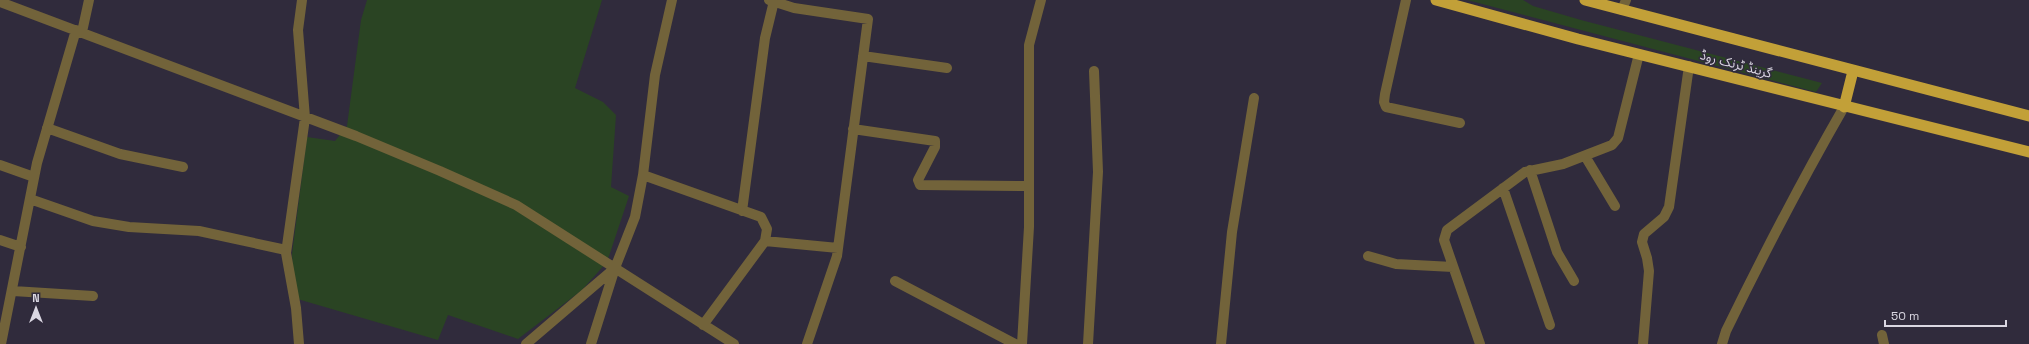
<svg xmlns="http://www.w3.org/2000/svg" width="2029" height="344" font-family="'Space Grotesk','Noto Sans Arabic',sans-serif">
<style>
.green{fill:#2a4423}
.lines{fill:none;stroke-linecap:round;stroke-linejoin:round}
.minor{stroke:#72633a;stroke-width:10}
.trunk{stroke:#c2a038;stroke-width:11}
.labels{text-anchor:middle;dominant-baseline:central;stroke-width:3;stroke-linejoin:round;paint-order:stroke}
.street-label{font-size:13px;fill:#dad7e2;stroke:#302b3c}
</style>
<rect width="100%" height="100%" fill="#302b3c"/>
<!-- green -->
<path class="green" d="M 367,0 L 602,0 L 575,88 L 603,102 L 616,115 L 611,187 L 629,196 L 607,262 L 582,290 L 518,339 L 448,315 L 438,340 L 294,298 L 292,254 L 307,137 L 335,141 L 347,126 L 361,20 Z
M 1467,0 L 1523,0 L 1533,6 L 1581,20 L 1822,83 L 1816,92 Z"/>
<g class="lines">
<!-- minor -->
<path class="minor" d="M 769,0 L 794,8 L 868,19 L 837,256 L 807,344
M 1406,0 L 1385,94 L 1384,102 L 1386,107 L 1460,123
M 0,2 L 356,136 L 440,171 L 516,205 L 734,344
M 1622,10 L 1626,0
M 82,32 L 89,0
M 863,56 L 947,68
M 47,128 L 120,154 L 183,167
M 853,129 L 935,141 L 935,147 L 918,180 L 920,185 L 1029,186
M 1585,156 L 1615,206
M 0,165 L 34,177
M 1530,170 L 1557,252 L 1574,281
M 643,175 L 761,217 L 767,229 L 765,241 L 838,248
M 1503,188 L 1550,325
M 30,199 L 93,221 L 129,227 L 199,231 L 286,250
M 742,211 L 765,38 L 774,1
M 0,240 L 21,247
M 1368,256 L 1396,264 L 1453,267
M 895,281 L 1015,344
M 13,291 L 93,296
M 703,325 L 765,241
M 1882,335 L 1884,344
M 1,344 L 37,163 L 76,30
M 299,344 L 296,308 L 286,253 L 305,118 L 298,30 L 302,0
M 526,344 L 615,268
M 591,344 L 615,268 L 635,217 L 643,175 L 655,75 L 672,0
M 1022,344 L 1029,227 L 1029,45 L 1041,0
M 1088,344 L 1098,172 L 1094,71
M 1221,344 L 1232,232 L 1254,98
M 1480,344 L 1444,240 L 1447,230 L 1525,172 L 1563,164 L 1612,145 L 1618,138 L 1639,54
M 1643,344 L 1649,271 L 1647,258 L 1642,242 L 1644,234 L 1664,217 L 1669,207 L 1689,66
M 1722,344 L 1726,331 C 1763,255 1802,180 1844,107"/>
<!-- trunk -->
<path class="trunk" d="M 1436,0 L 1578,39 L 2029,152
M 1585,0 L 2029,116
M 1844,107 L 1853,71"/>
</g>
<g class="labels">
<!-- street labels -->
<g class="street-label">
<text transform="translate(1736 64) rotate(15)">گرینڈ ٹرنک روڈ</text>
</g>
</g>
<!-- north arrow -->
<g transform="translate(36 308)" stroke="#302b3c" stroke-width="3" paint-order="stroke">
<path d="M0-3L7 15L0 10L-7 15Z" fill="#dad7e2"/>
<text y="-6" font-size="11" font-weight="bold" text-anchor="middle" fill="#dad7e2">N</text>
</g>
<!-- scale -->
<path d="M1885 320v6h121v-6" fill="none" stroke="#dad7e2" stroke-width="2"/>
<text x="1891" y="320" font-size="12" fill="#dad7e2" stroke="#302b3c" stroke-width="3" paint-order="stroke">50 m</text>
</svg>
